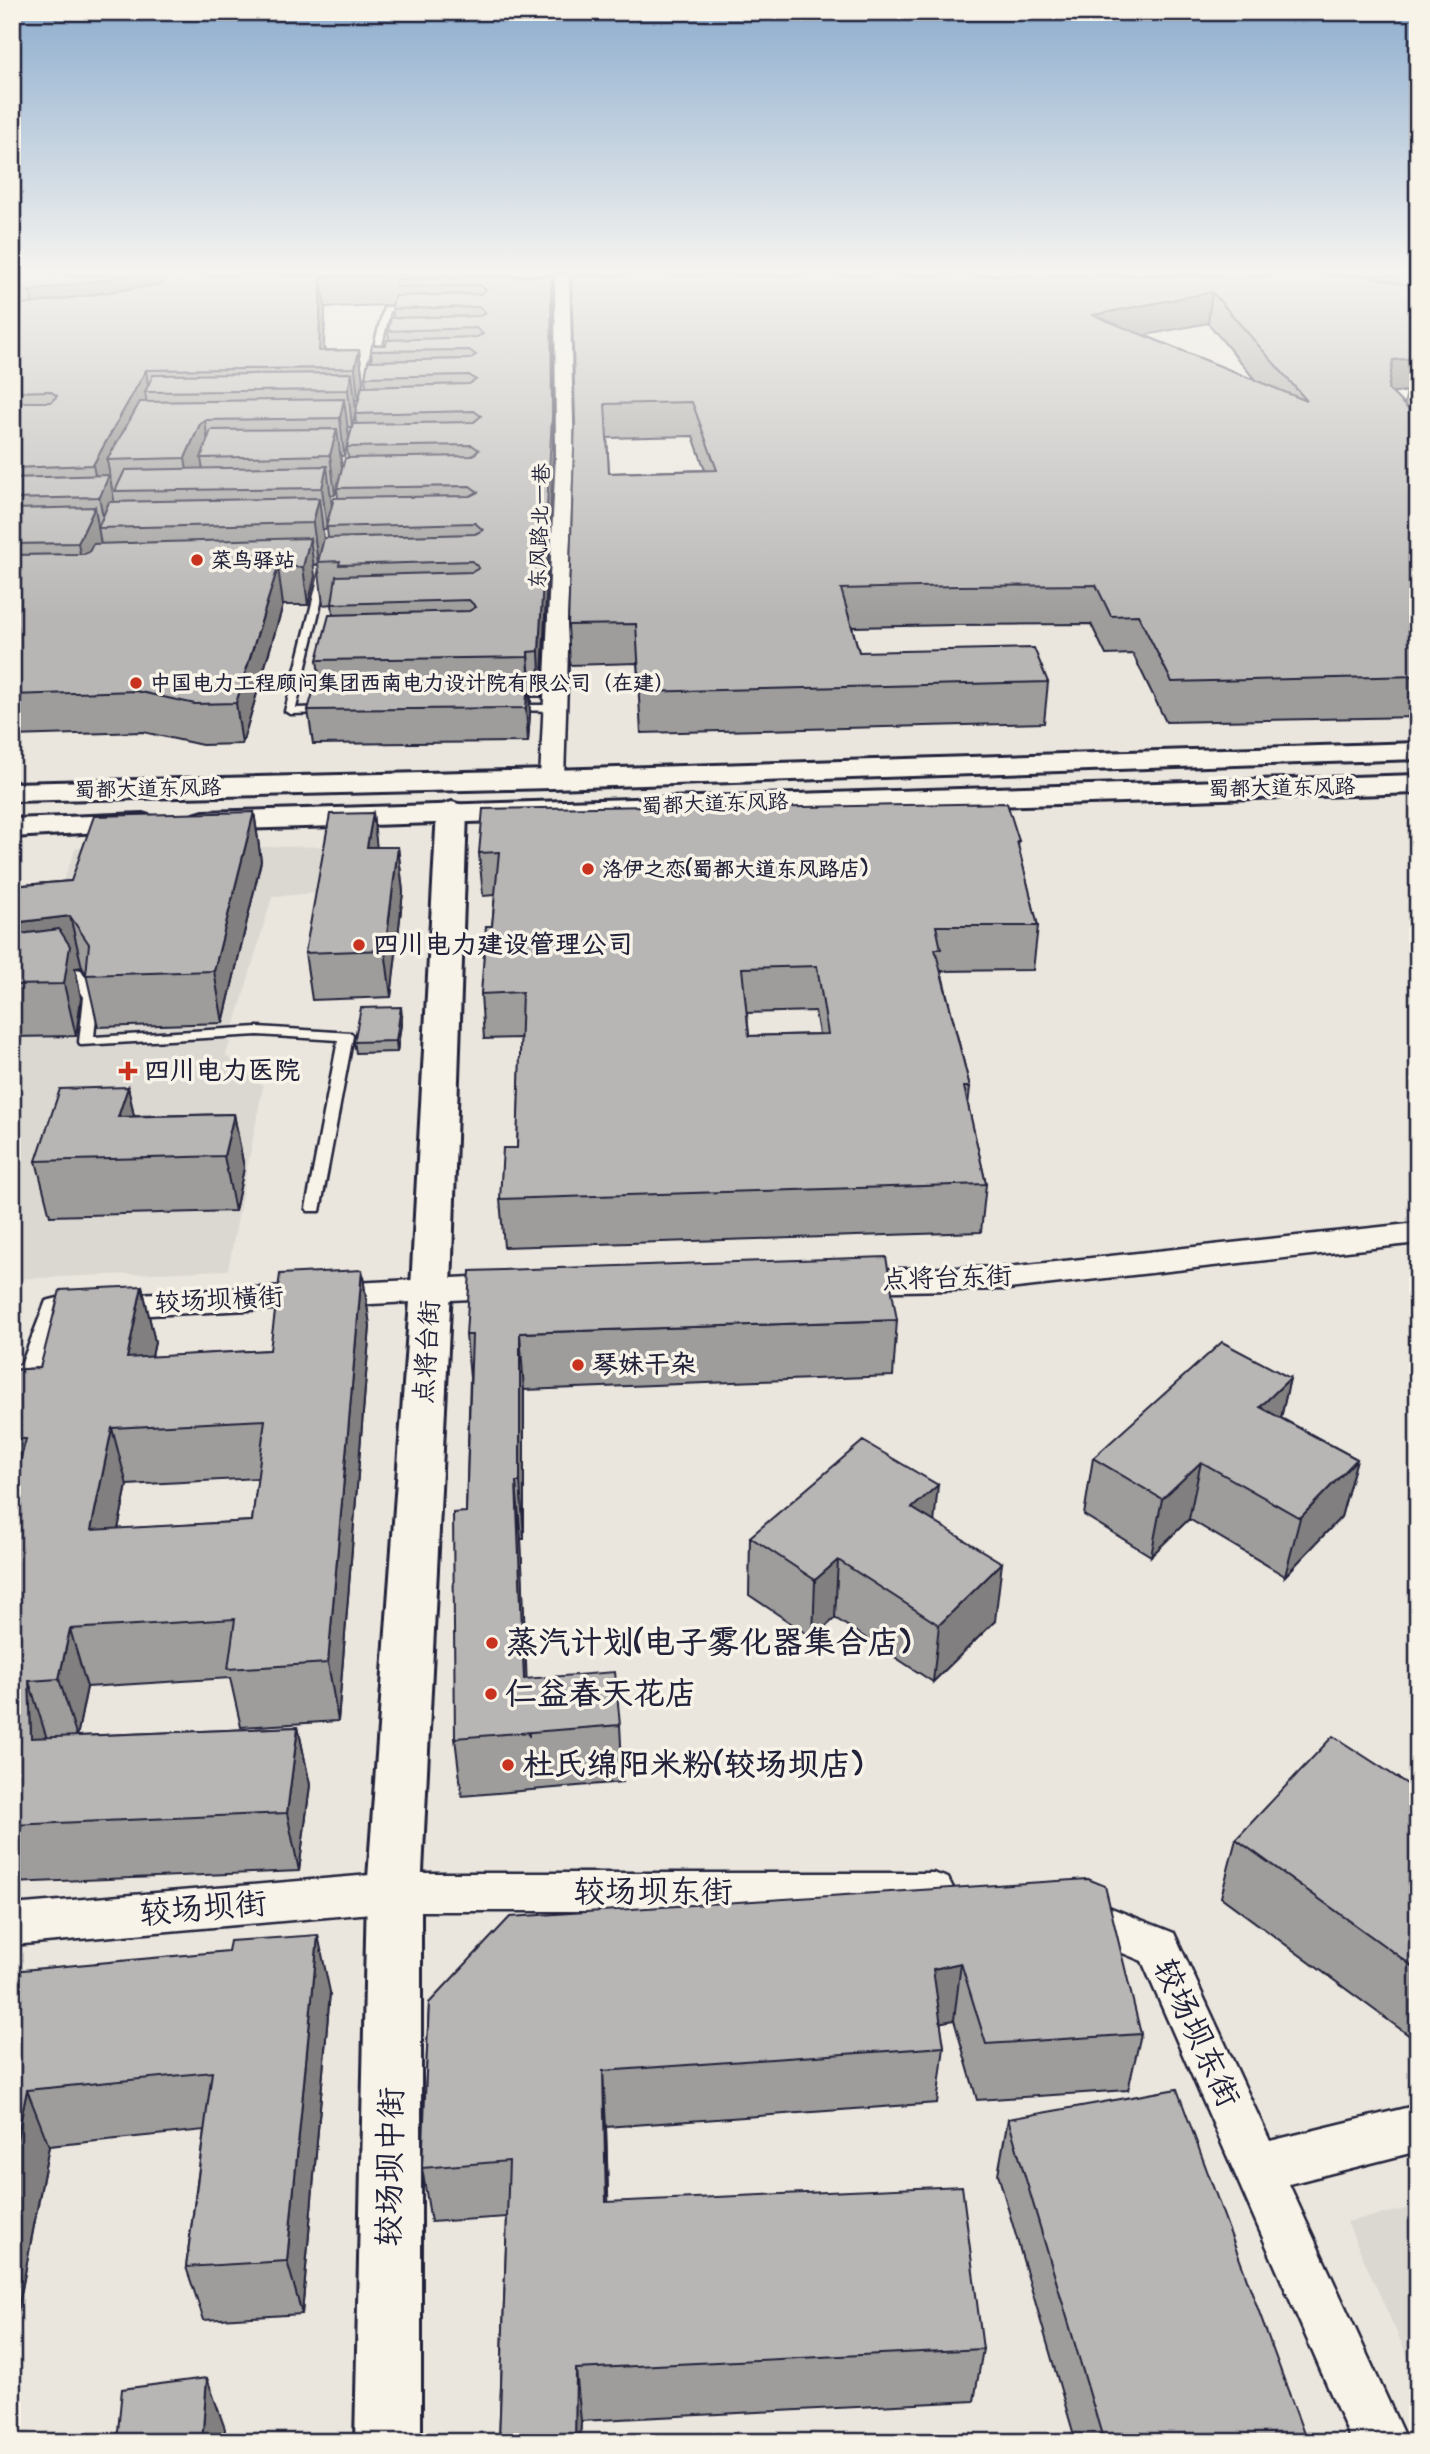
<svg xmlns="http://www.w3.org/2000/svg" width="1430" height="2454" font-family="'Architects Daughter','LXGW WenKai TC',sans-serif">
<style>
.built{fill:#dbd8d2}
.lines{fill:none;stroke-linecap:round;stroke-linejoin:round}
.lane-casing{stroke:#22223b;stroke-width:5}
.street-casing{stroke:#22223b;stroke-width:5}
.secondary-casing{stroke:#22223b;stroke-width:6}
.primary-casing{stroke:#22223b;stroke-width:6}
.lane{fill:#f7f3e8;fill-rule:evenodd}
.street{fill:#f7f3e8;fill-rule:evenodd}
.secondary{fill:#f7f3e8;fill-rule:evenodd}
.primary{fill:#f7f3e8;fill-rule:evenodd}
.wall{fill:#9e9d9c;stroke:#22223b;stroke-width:2;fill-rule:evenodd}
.shaded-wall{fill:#817f7f;stroke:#22223b;stroke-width:2}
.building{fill:#b8b6b5;stroke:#22223b;stroke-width:2;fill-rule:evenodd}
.poi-dot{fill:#c8321e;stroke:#f7f3e8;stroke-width:2.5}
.labels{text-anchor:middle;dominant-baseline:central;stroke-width:7;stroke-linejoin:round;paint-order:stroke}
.far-street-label{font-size:21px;fill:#22223b;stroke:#f7f3e8}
.far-poi-label{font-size:21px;font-weight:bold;fill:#22223b;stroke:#f7f3e8;text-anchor:start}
.poi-label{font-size:26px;font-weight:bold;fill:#22223b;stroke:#f7f3e8;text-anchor:start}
.street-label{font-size:26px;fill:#22223b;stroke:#f7f3e8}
.near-poi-label{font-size:32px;font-weight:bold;fill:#22223b;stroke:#f7f3e8;text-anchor:start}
.near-street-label{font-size:32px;fill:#22223b;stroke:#f7f3e8}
</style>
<rect width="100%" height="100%" fill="#eae6de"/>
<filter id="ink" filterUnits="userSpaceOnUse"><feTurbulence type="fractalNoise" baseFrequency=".0143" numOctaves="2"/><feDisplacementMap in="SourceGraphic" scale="14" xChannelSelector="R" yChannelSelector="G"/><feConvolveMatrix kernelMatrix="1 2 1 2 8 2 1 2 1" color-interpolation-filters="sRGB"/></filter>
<g filter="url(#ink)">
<!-- built -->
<path class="built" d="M 395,846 L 397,885 L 272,897 L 226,1055 L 263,1086 L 228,1270 L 12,1279 L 12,926 L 48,919 L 76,848 Z
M 1418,2206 L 1418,2380 L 1347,2222 Z"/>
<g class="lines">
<defs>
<path id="lane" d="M 384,307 L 411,307 L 415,309 L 390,311 L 377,366 L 373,368 L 369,366 Z
M 323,559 L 331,561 L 296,708 L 330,707 L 335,710 L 330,713 L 290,714 L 285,711 Z
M 510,705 L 557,705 L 562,708 L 557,711 L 506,710 L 506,706 Z
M 76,969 L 81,970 L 98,997 L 94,1037 L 258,1027 L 351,1033 L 353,1036 L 320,1211 L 308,1211 L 306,1208 L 338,1040 L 258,1035 L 81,1045 L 79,1042 L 84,997 L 72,978 L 56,980 L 49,976 L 51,973 Z"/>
<path id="street" d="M 555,275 L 569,275 L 574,456 L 564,779 L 560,784 L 544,784 L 540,779 L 556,456 Z
M 1418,391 L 1418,401 L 1402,402 L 1397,425 L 1385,425 L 1383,421 L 1388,395 Z
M 1418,1223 L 1418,1243 L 1008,1289 L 847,1292 L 836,1288 L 831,1281 L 836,1274 L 847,1270 L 1008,1267 Z
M 511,1275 L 523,1278 L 527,1286 L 523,1294 L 511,1297 L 71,1319 L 46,1384 L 12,1390 L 12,1366 L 21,1365 L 46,1301 L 58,1298 Z
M 394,1873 L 933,1873 L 948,1878 L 955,1892 L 948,1906 L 933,1911 L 394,1911 L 12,1945 L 12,1905 Z
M 1076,1894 L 1174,1933 L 1270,2141 L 1418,2105 L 1418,2151 L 1289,2184 L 1407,2442 L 1352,2442 L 1142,1961 L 1060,1927 L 1054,1913 L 1060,1899 Z"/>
<path id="secondary" d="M 452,802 L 462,805 L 467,811 L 451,1288 L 421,1892 L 421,2442 L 355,2442 L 367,1892 L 411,1288 L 437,811 L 442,805 Z"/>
<path id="primary" d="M 1418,743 L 1418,759 L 552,788 L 12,801 L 12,783 L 552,770 Z
M 1418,775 L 1418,793 L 203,830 L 193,827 L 188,821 L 193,815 L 203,812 Z
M 143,814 L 153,817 L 158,823 L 153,829 L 12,837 L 12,819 Z"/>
</defs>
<!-- lane casing -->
<use href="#lane" class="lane-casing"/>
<!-- street casing -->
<use href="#street" class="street-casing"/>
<!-- secondary casing -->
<use href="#secondary" class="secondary-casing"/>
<!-- primary casing -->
<use href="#primary" class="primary-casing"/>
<!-- lane -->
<use href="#lane" class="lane"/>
<!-- street -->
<use href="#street" class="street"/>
<!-- secondary -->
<use href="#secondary" class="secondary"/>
<!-- primary -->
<use href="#primary" class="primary"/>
</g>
<!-- wall -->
<path class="wall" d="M 12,275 L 553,275 L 553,456 L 541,697 L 531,697 L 531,703 L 529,703 L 530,713 L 528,742 L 313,744 L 308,710 L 320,682 L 317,660 L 333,614 L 332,604 L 323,605 L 318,563 L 318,564 L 313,565 L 315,576 L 308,605 L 283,605 L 242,744 L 202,745 L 143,732 L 12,736 ZM 393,305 L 393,318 L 388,331 L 389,340 L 386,345 L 371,351 L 372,361 L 365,377 L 366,387 L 355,414 L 356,424 L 347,447 L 348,458 L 337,488 L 338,498 L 332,507 L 330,496 L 335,495 L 342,468 L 340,456 L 344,456 L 349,438 L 348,427 L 352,427 L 356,411 L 355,400 L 358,400 L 363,382 L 359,350 L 324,350 L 325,307 ZM 322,529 L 327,529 L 328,538 L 323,541 Z
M 571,275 L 1418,275 L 1418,717 L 1166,722 L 1133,654 L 1106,655 L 1091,624 L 955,625 L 852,627 L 859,652 L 1048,682 L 1044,723 L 641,733 L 637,663 L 570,665 L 568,625 L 575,422 ZM 1208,323 L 1256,381 L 1144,335 ZM 1407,391 L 1404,406 L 1391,393 ZM 693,436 L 705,470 L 609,473 L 607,438 Z
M 706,809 L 1019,841 L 1018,847 L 1038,926 L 1033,970 L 941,971 L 970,1087 L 968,1106 L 986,1184 L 981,1232 L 504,1247 L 500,1199 L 517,1148 L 521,1038 L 484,1039 L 481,994 L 492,926 L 495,895 L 483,896 L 479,853 ZM 815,1011 L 819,1034 L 749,1036 L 747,1013 Z
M 254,812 L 261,861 L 223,1023 L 98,1027 L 86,974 L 82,967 L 75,968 L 81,998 L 76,1036 L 12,1037 L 12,886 L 71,881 Z
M 373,813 L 376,847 L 398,847 L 403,892 L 391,997 L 312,1000 L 305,953 Z
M 402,1017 L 397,1052 L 356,1053 L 354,1042 Z
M 128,1087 L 134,1116 L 234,1114 L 244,1168 L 235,1211 L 50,1216 L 36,1161 Z
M 362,1270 L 370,1326 L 338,1721 L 241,1727 L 230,1678 L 87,1687 L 77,1736 L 298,1727 L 310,1785 L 299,1871 L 12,1883 L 12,1370 L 40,1368 L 142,1286 L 155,1342 L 152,1357 L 270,1350 ZM 258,1478 L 252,1521 L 118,1529 L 127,1485 Z
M 897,1320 L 893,1376 L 524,1390 L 524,1539 L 521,1539 L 526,1679 L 620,1725 L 623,1782 L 462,1796 L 455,1738 L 466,1512 L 470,1378 L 466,1335 Z
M 1290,1378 L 1281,1418 L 1357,1459 L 1341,1517 L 1285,1576 L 1189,1519 L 1151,1556 L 1084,1515 L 1093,1458 Z
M 934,1522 L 995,1621 L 933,1682 L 835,1618 L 813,1638 L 749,1595 L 750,1537 Z
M 1418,1791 L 1418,2042 L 1221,1897 L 1236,1839 Z
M 1088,1879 L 1141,2034 L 1128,2090 L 977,2100 L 954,2020 L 940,2022 L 944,2047 L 937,2103 L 606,2127 L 608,2202 L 983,2349 L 974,2401 L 581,2421 L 580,2442 L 499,2442 L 507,2217 L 431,2222 L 422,2168 L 429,2003 Z
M 12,1971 L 330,1992 L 302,2314 L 204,2320 L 186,2267 L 204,2130 L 49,2146 L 12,2342 Z
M 1008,2119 L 1307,2442 L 1076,2442 L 998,2174 Z"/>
<!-- shaded-wall -->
<path class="shaded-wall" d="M 135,275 L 178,275 L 155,303 L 36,321 L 30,291 Z
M 551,276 L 553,310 L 553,456 L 541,697 L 539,651 Z
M 321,277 L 325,307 L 323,368 L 319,351 Z
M 1212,292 L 1208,323 L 1089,346 L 1093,315 Z
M 359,350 L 363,382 L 358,400 L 355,368 Z
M 1418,358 L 1418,380 L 1411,372 L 1407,391 L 1386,393 L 1393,360 Z
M 146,370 L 149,392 L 145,392 L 148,410 L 107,460 L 116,511 L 105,528 L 93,465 Z
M 352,373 L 356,411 L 352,427 L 348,390 Z
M 344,399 L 349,438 L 344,456 L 340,418 Z
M 205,420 L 210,458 L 201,458 L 203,471 L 190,490 L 185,458 L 200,424 Z
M 337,429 L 342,468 L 335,495 L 330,455 Z
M 327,466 L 332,507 L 327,529 L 322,488 Z
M 319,498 L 324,540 L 318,564 L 313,523 Z
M 95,507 L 101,545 L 85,580 L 78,543 Z
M 310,538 L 315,576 L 308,605 L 303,567 Z
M 278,567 L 283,605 L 242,744 L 236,703 Z
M 528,652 L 531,697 L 531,703 L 528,657 Z
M 528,679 L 530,713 L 528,742 L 526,708 Z
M 254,812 L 261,861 L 223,1023 L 214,971 Z
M 373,813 L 378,858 L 367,847 Z
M 398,847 L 403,892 L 391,997 L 385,950 Z
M 70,916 L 82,967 L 75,968 L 81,998 L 76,1036 L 64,984 L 12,975 L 12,923 Z
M 401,1007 L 402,1017 L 397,1052 L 396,1041 Z
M 128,1087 L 139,1141 L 118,1117 Z
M 234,1114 L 244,1168 L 235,1211 L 224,1156 Z
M 362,1270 L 370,1326 L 338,1721 L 328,1663 Z
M 142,1286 L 155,1342 L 140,1415 L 127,1358 Z
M 520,1333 L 524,1390 L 524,1539 L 520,1482 Z
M 1290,1378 L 1277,1435 L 1260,1407 Z
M 112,1428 L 127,1485 L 106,1588 L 91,1530 Z
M 1357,1459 L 1341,1517 L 1285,1576 L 1300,1518 Z
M 1201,1462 L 1189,1519 L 1151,1556 L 1162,1499 Z
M 516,1482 L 521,1539 L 529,1737 L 524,1679 Z
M 938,1485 L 932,1543 L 912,1508 Z
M 838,1560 L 835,1618 L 813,1638 L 815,1580 Z
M 1002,1563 L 995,1621 L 933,1682 L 939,1625 Z
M 70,1629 L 87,1687 L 77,1737 L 59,1679 Z
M 29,1681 L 47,1739 L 31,1738 Z
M 298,1727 L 310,1785 L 299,1871 L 287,1813 Z
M 318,1935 L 330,1992 L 302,2314 L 287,2261 Z
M 961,1963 L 954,2020 L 927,2025 L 933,1969 Z
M 603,2071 L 606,2127 L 610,2256 L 606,2202 Z
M 27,2090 L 49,2146 L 12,2342 L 12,2163 Z
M 576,2369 L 581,2421 L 580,2442 L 575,2442 Z
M 207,2378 L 225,2429 L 224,2442 L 202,2442 Z"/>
<!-- building -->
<path class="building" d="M 12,275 L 135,275 L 30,291 L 12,292 Z
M 169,275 L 394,275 L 321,277 L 319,351 L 359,350 L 355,368 L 146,370 L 93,465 L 12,468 L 12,402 L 51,402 L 57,396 L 50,391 L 12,392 L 12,304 L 30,304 L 162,284 Z
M 571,275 L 1369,275 L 1371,276 L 1418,288 L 1418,358 L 1393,360 L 1388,389 L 1418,419 L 1418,676 L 1172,682 L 1138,615 L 1111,616 L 1096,585 L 958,586 L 841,589 L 859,652 L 1034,648 L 1048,682 L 640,692 L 636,624 L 568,625 L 575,422 ZM 1212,292 L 1307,401 L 1093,315 ZM 692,402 L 717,470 L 609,473 L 605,404 Z
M 551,276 L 552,417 L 539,651 L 528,652 L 528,657 L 317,660 L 329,615 L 469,611 L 476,607 L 469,600 L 332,604 L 336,576 L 472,572 L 479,568 L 472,561 L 339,565 L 340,561 L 318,562 L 324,538 L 475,534 L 483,530 L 475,523 L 326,527 L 334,498 L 470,496 L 478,492 L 470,486 L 337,488 L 345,458 L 472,456 L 479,450 L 472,445 L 347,447 L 353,424 L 474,422 L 481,416 L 474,411 L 355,414 L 362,387 L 469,384 L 476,380 L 469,375 L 365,377 L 368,361 L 469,359 L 476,355 L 469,350 L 371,351 L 372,345 L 386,345 L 387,340 L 477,337 L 483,334 L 476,328 L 388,331 L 391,318 L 480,316 L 486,313 L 480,307 L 392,309 L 394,296 L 480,294 L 486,290 L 480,285 L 396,287 L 397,279 Z
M 1418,371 L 1418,380 L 1410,380 L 1411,372 Z
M 352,373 L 348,390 L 145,392 L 153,375 Z
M 344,399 L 340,418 L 205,420 L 200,424 L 185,458 L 107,460 L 140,402 Z
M 337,429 L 330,455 L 201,458 L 211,430 Z
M 327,466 L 322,488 L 115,491 L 125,470 Z
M 109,475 L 100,497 L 12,499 L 12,478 Z
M 319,498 L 313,523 L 98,528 L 109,502 Z
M 95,507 L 78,543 L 12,544 L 12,509 Z
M 310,538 L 303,567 L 278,567 L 236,703 L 195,704 L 136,691 L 12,695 L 12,555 L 84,554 L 89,552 L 93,544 Z
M 528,679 L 526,708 L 308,710 L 316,682 Z
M 1007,803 L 1019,841 L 1017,841 L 1038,926 L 936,926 L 941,949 L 935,949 L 970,1087 L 964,1087 L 986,1184 L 500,1199 L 503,1148 L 517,1148 L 522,992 L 481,994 L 486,926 L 492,926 L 499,852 L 479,853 L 483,809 L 706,805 L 706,809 ZM 817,966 L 828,1034 L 749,1036 L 742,968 Z
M 254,812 L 214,971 L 86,975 L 89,944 L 70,916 L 12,923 L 12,886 L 71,881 L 94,816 Z
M 373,813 L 367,847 L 398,847 L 385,950 L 305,953 L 330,814 Z
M 59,929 L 70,946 L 64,984 L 12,985 L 12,935 Z
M 401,1007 L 396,1041 L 354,1042 L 361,1008 Z
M 128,1087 L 118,1117 L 234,1114 L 224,1156 L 36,1161 L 60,1089 Z
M 886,1257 L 897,1320 L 520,1333 L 520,1482 L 516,1482 L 524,1679 L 615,1672 L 620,1725 L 455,1738 L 453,1513 L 466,1512 L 472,1335 L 466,1335 L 470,1271 Z
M 362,1270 L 328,1663 L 228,1669 L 235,1619 L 70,1629 L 59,1679 L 29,1681 L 31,1738 L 298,1727 L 287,1813 L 12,1825 L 12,1492 L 26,1439 L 12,1439 L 12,1370 L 40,1368 L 60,1290 L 142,1286 L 127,1358 L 270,1350 L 280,1274 ZM 265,1420 L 252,1521 L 91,1530 L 112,1428 Z
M 1222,1342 L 1290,1378 L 1260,1407 L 1357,1459 L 1300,1518 L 1201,1462 L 1162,1499 L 1093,1458 Z
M 863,1441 L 938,1485 L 912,1508 L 1002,1563 L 939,1625 L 838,1560 L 815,1580 L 750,1537 Z
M 1333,1736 L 1418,1791 L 1418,1970 L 1236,1839 Z
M 1088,1879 L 1105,1886 L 1141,2034 L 986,2044 L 961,1963 L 933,1969 L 944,2047 L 603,2071 L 606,2202 L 962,2186 L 983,2349 L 576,2369 L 575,2442 L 499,2442 L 509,2161 L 422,2168 L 429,2003 L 510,1917 Z
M 318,1935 L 287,2261 L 186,2267 L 212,2072 L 27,2090 L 12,2163 L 12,1971 L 228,1951 L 230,1941 Z
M 1177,2089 L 1307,2442 L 1104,2442 L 1008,2119 Z
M 207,2378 L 202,2442 L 117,2442 L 122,2389 Z"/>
</g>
<!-- sky -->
<linearGradient id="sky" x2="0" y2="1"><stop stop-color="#8dadce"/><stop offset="0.44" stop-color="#f6f4f0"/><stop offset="1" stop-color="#f6f4f0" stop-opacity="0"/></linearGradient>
<rect width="1430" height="618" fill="url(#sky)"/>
<!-- markers -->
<g class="poi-dot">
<circle cx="197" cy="560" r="7"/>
<circle cx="136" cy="683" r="7"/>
<circle cx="588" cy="869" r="7"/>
<circle cx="359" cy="945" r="7"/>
<path d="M124.5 1060.5h7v7h7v7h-7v7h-7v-7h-7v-7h7z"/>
<circle cx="578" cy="1365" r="7"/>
<circle cx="492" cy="1643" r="7"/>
<circle cx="491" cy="1694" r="7"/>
<circle cx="508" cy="1765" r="7"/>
</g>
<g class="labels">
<!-- far-street labels -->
<g class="far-street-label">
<text transform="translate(540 526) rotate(-88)">东风路北一巷</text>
<text transform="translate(1282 788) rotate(-1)">蜀都大道东风路</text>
<text transform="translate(148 789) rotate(-1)">蜀都大道东风路</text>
<text transform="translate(715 804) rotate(-2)">蜀都大道东风路</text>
</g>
<!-- far-poi labels -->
<g class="far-poi-label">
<text x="211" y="560">菜鸟驿站</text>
<text x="150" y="683">中国电力工程顾问集团西南电力设计院有限公司（在建）</text>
<text x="602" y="869">洛伊之恋(蜀都大道东风路店)</text>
</g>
<!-- poi labels -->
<g class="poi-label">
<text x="373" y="945">四川电力建设管理公司</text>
<text x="144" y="1071">四川电力医院</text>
<text x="592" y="1365">琴妹干杂</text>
</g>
<!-- street labels -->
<g class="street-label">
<text transform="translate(947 1278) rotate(-2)">点将台东街</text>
<text transform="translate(219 1300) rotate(-3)">较场坝横街</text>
<text transform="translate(427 1352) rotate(-86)">点将台街</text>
</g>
<!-- near-poi labels -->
<g class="near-poi-label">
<text x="506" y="1643">蒸汽计划(电子雾化器集合店)</text>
<text x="505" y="1694">仁益春天花店</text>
<text x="522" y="1765">杜氏绵阳米粉(较场坝店)</text>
</g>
<!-- near-street labels -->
<g class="near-street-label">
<text x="653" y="1892">较场坝东街</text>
<text transform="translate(203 1909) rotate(-5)">较场坝街</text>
<text transform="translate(1196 2033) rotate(65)">较场坝东街</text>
<text transform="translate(391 2167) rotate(-89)">较场坝中街</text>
</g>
</g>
<!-- margin -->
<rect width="1430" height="2454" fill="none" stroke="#f7f3e8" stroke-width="42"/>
<rect x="21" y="21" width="1388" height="2412" fill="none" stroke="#22223b" stroke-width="2.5" filter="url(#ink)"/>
</svg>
